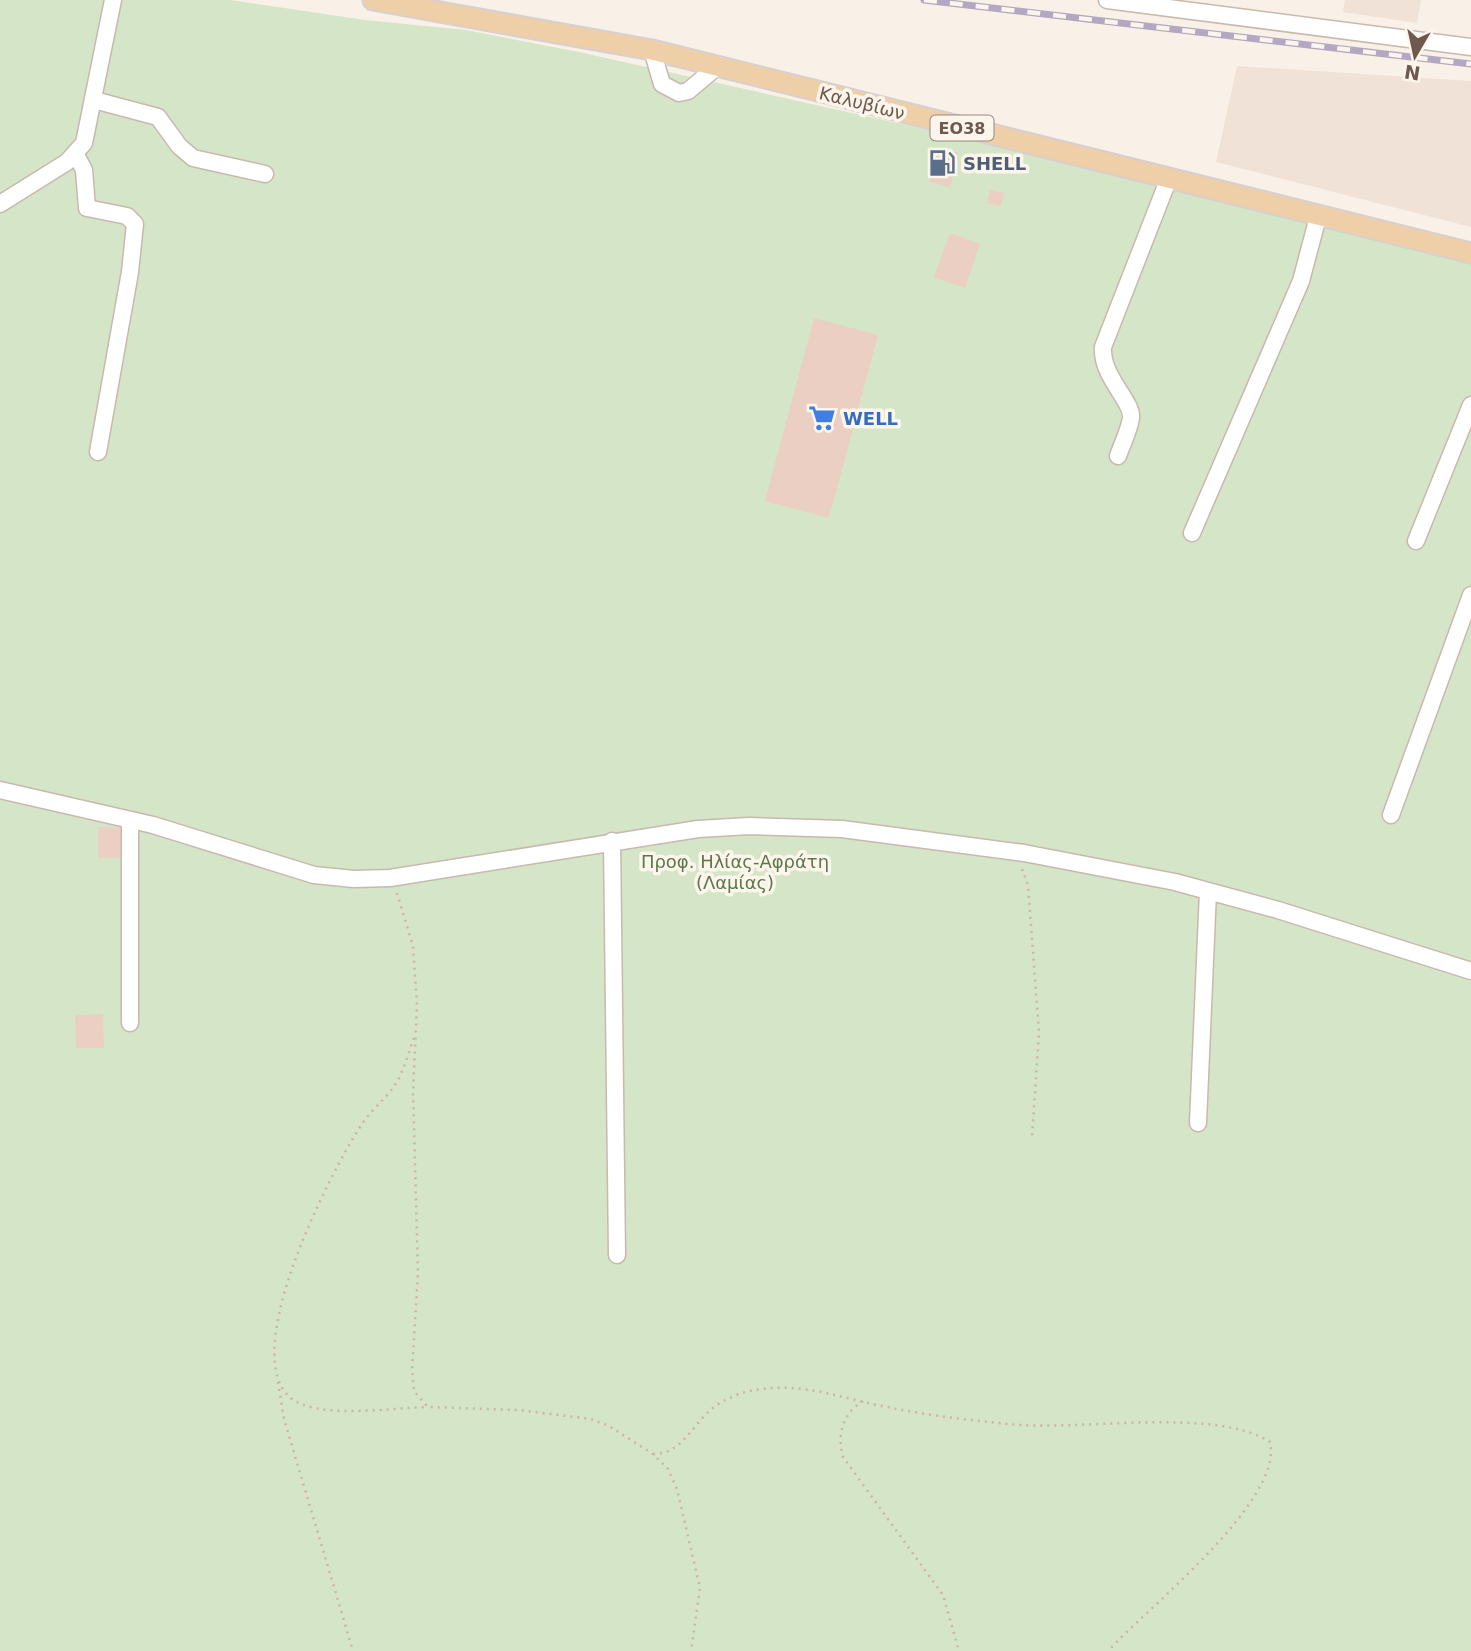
<svg xmlns="http://www.w3.org/2000/svg" width="1471" height="1651" font-family="'DejaVu Sans',sans-serif">
<style>
.residential{fill:#f0e2d6}
.green{fill:#d5e5c7}
.building{fill:#ebcfc2}
.lines{fill:none;stroke-linecap:round;stroke-linejoin:round}
.minor-casing{stroke:#c9b8ae;stroke-width:19}
.major-casing{stroke:#d7d0ce;stroke-width:23}
.path{stroke:#cfb3a5;stroke-width:2.5;stroke-dasharray:2 5;stroke-linecap:butt}
.minor{stroke:#fff;stroke-width:16}
.major{stroke:#efcfa8;stroke-width:19}
.rail-casing{stroke:#b3a7c1;stroke-width:7}
.rail{stroke:#fcf5ec;stroke-width:4.5;stroke-dasharray:13;stroke-linecap:butt}
.labels{text-anchor:middle;dominant-baseline:central;stroke-width:7;stroke-linejoin:round;paint-order:stroke}
.shield{fill:#fcf5ec;stroke:#99877e;stroke-width:2}
.shield-label{font-size:16px;font-weight:bold;fill:#6f584f}
.street-label{font-size:18px;fill:#6f584f;stroke:#fcf5ec}
.service-label{font-size:18px;font-weight:bold;fill:#4e5e75;stroke:#fcf5ec;text-anchor:start}
.shop-label{font-size:18px;font-weight:bold;fill:#366cbe;stroke:#fcf5ec;text-anchor:start}
.park-label{font-size:18px;fill:#5c794c;stroke:#fcf5ec}
</style>
<rect width="100%" height="100%" fill="#f9f1e7"/>
<!-- residential -->
<path class="residential" d="M 1345,0 L 1421,0 L 1417,23 L 1343,12 Z
M 1237,66 L 1471,81 L 1471,227 L 1216,162 Z"/>
<!-- green -->
<path class="green" d="M 0,0 L 230,0 L 365,20 L 466,30 L 579,52 L 1049,157 L 1284,218 L 1471,262 L 1471,1651 L 0,1651 Z"/>
<!-- building -->
<path class="building" d="M 937,148 L 958,153 L 950,187 L 929,182 Z
M 990,190 L 1004,193 L 1001,206 L 987,203 Z
M 950,233 L 980,244 L 965,288 L 934,277 Z
M 814,318 L 878,335 L 829,518 L 765,501 Z
M 98,827 L 123,828 L 123,858 L 98,858 Z
M 103,1014 L 104,1048 L 76,1048 L 75,1015 Z"/>
<g class="lines">
<defs>
<path id="minor" d="M 1107,0 L 1471,47
M 652,50 L 662,84 L 679,93 L 688,91 L 719,65
M 94,100 L 158,117 L 179,146 L 193,158 L 265,174
M 75,153 L 84,170 L 87,208 L 127,216 L 135,224 L 130,272 L 98,452
M 0,204 L 67,162 L 84,143 L 113,0
M 1118,456 C 1122,444 1129,431 1131,418 C 1133,401 1101,377 1103,347 L 1169,178
M 1192,533 L 1301,281 L 1318,217
M 1416,541 L 1471,405
M 0,790 L 153,825 L 314,875 L 354,879 L 390,878 L 698,829 L 749,826 L 842,829 L 1024,853 L 1175,882 L 1278,910 L 1471,971
M 1391,815 L 1471,595
M 612,841 L 617,1255
M 130,1023 L 130,820
M 1198,1123 L 1208,891"/>
<path id="major" d="M 373,0 L 652,50 L 1471,253"/>
</defs>
<!-- minor casing -->
<use href="#minor" class="minor-casing"/>
<!-- major casing -->
<use href="#major" class="major-casing"/>
<!-- path -->
<path class="path" d="M 1022,869 L 1028,885 L 1039,1033 L 1032,1137
M 397,893 L 413,946 L 417,1005 L 413,1092 L 418,1273 L 412,1371 L 414,1391 L 428,1407 L 519,1410 L 591,1419 L 609,1426 L 653,1454 L 668,1469 L 677,1489 L 700,1588 L 691,1651
M 414,1038 C 409,1051 405,1066 399,1078 C 390,1096 373,1107 362,1124 C 333,1167 225,1373 301,1404 C 333,1417 393,1408 428,1407
M 278,1382 L 284,1419 L 353,1651
M 863,1401 C 842,1414 837,1435 843,1457 L 943,1595 L 959,1651
M 653,1454 C 683,1454 692,1424 713,1408 C 727,1397 744,1391 762,1389 C 806,1383 844,1399 887,1407 C 926,1415 968,1420 1008,1424 C 1076,1432 1215,1406 1270,1442 C 1284,1501 1146,1609 1108,1651"/>
<!-- minor -->
<use href="#minor" class="minor"/>
<!-- major -->
<use href="#major" class="major"/>
<defs>
<path id="rail" d="M 924,0 L 1471,64"/>
</defs>
<!-- rail casing -->
<use href="#rail" class="rail-casing"/>
<!-- rail -->
<use href="#rail" class="rail"/>
</g>
<!-- icons -->
<defs>
<symbol id="fuel-bare" viewBox="-9 -9 18 18"><path d="M-5.5-6h7V0h2V4h1.3V-2.5L3-4.5l.8-.8L6-3V5H2.5V1h-1V6h-7ZM-4.2-4.7v3.2H.2V-4.7Z" fill="#5c6f8a" stroke="#fcf5ec" stroke-width="2.5" paint-order="stroke"/></symbol>
<symbol id="supermarket-bare" viewBox="-9 -9 18 18"><path d="M-6-5.5h2.5l.6 2H6L4.5 2H-2.5L-4.4-4H-6ZM-1.5 3.2a1.3 1.3 0 1 0 .1 0ZM3 3.2a1.3 1.3 0 1 0 .1 0Z" fill="#3f7fe0" stroke="#fcf5ec" stroke-width="2.5" paint-order="stroke"/></symbol>
</defs>
<g fill-rule="evenodd">
<use href="#fuel-bare" x="923" y="144" width="38" height="38"/>
<use href="#supermarket-bare" x="803" y="399" width="38" height="38"/>
</g>
<g class="labels">
<!-- shield labels -->
<rect class="shield" x="930.5" y="115.5" width="63" height="25" rx="5"/>
<g class="shield-label">
<text x="962" y="128">ΕΟ38</text>
</g>
<!-- street labels -->
<g class="street-label">
<text transform="translate(862 103) rotate(14)">Καλυβίων</text>
</g>
<!-- service labels -->
<g class="service-label">
<text x="963" y="163">SHELL</text>
</g>
<!-- shop labels -->
<g class="shop-label">
<text x="843" y="418">WELL</text>
</g>
<!-- park labels -->
<g class="park-label">
<text x="735" y="861">Προφ. Ηλίας-Αφράτη<tspan x="735" dy="21">(Λαμίας)</tspan></text>
</g>
</g>
<!-- north arrow -->
<g transform="translate(1415 56) rotate(189)" stroke="#fcf5ec" stroke-width="5" paint-order="stroke">
<path d="M0-5L12 26L0 18L-12 26Z" fill="#6f584f"/>
<text y="-10" font-size="19" font-weight="bold" text-anchor="middle" fill="#6f584f">N</text>
</g>
</svg>
